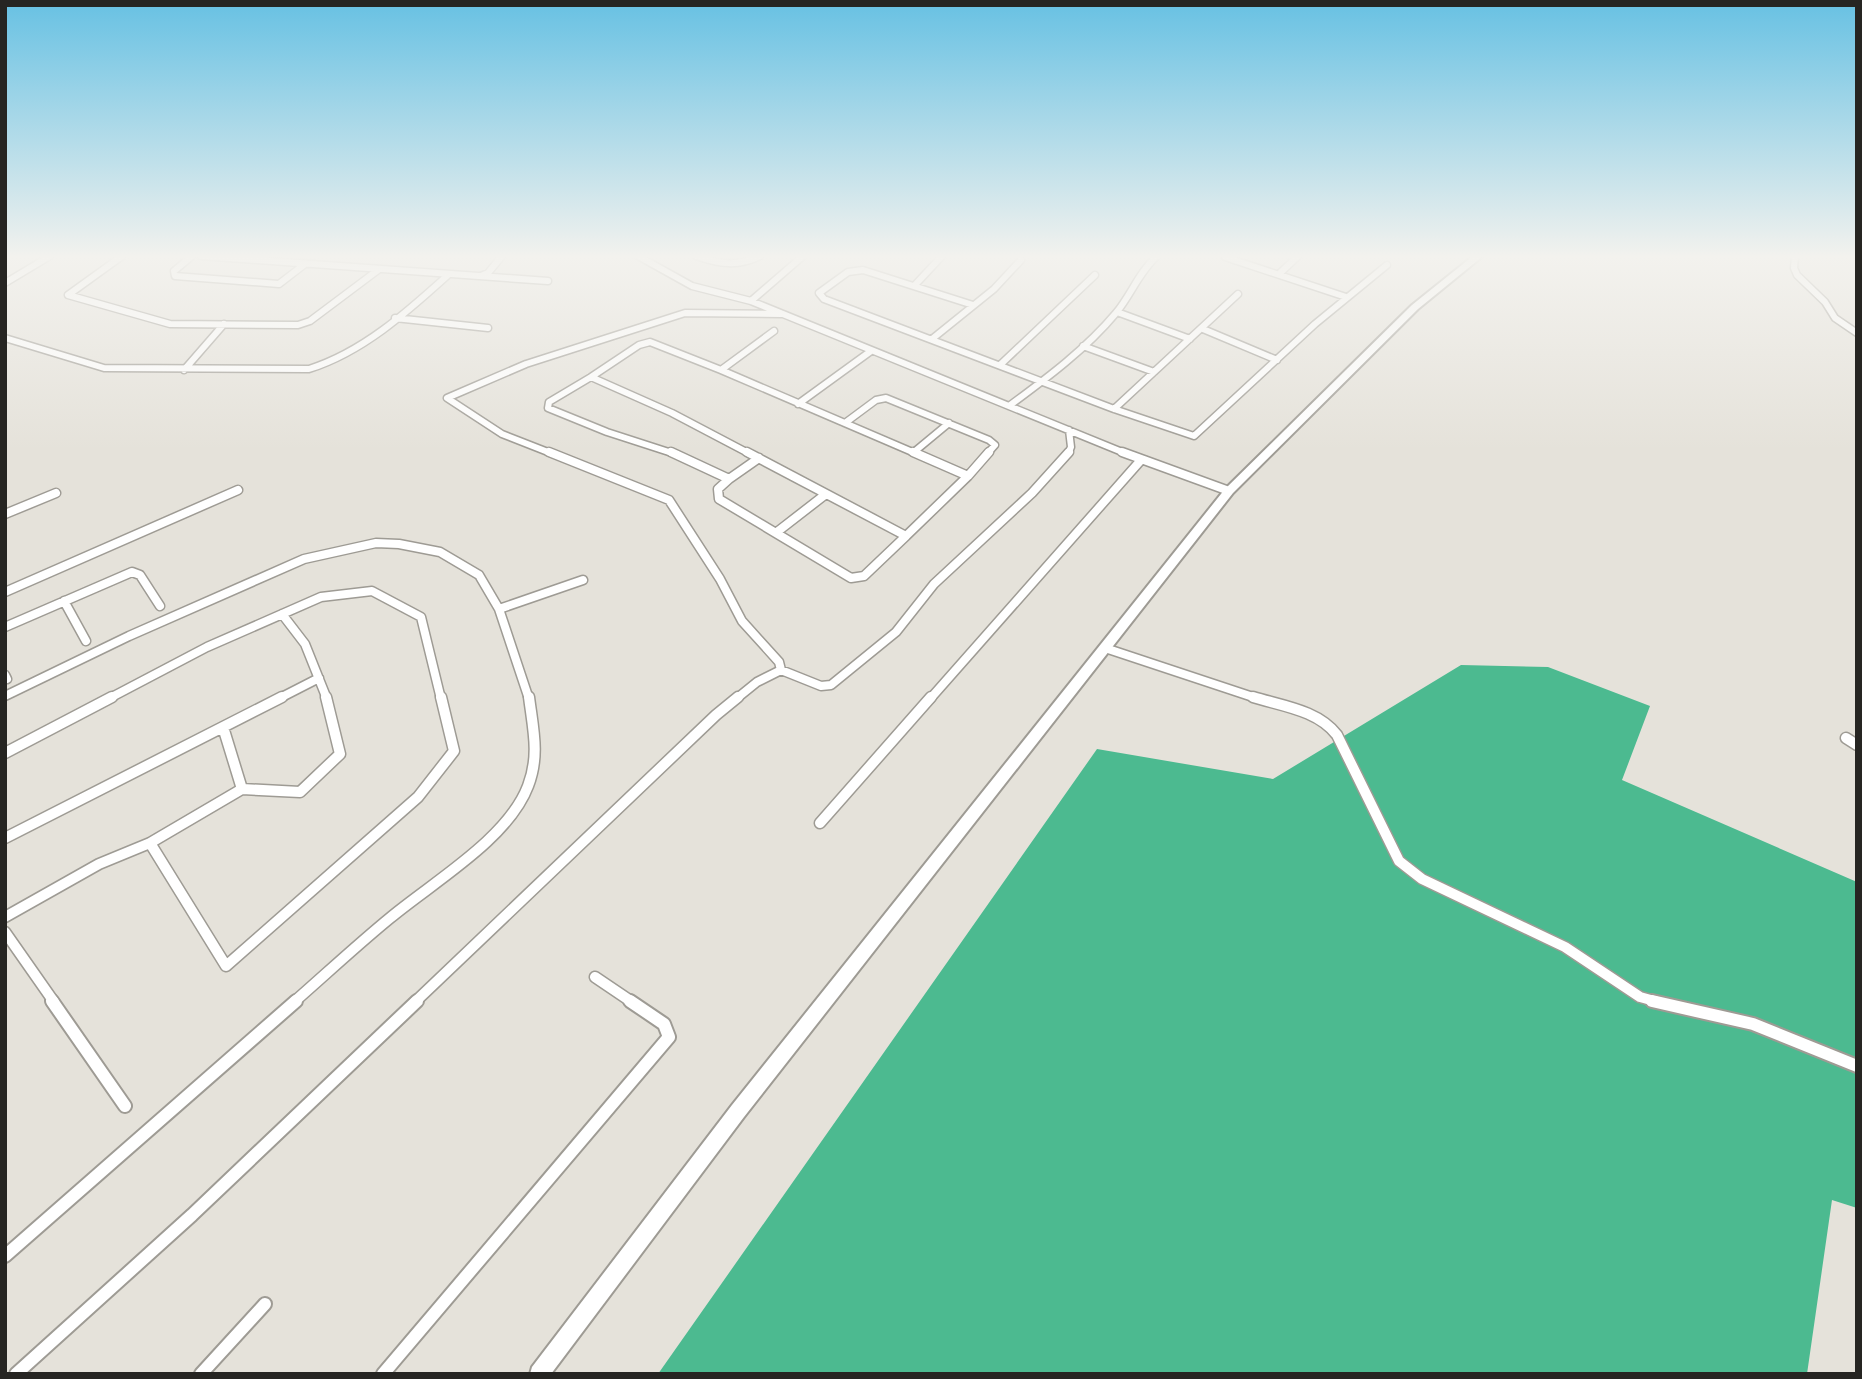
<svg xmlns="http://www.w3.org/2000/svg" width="1862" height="1379" font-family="Arial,sans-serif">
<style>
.forest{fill:#4cba90}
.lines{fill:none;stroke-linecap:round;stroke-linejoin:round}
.street-far3-casing{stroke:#9e9b94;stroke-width:9}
.street-far2-casing{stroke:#9e9b94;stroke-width:11}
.street-far1-casing{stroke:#9e9b94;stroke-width:13}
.street-casing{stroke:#9e9b94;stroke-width:16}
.secondary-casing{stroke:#9e9b94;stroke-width:4}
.street-far3{stroke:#fff;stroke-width:6}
.street-far2{stroke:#fff;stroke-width:8}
.street-far1{stroke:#fff;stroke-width:10}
.street{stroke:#fff;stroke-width:12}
.secondary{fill:#fff;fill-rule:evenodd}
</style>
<rect width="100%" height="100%" fill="#e5e2da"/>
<!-- forest -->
<path class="forest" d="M 1461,665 L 1548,667 L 1650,706 L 1622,780 L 1857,882 L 1857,1208 L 1832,1200 L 1807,1374 L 658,1374 L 1097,749 L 1273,779 Z"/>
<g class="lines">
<defs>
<path id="street-far3" d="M 122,256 L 68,295 L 170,324 L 298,325 L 310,321 L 378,270
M 192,256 L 174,271 L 175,276 L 279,284 L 305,264
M 201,256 L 548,281
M 638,256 L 692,286 L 751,301 L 1127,454
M 696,256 C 719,264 738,267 760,256
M 1795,256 L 1794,268 L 1797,275 L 1825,302 L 1835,318 L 1857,333
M 1225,257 L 1346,297
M 1279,274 L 1298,256
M 481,276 L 488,273 L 502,256
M 5,283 L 50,256
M 915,285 L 942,256
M 751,301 L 803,256
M 973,305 L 863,270 L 848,272 L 819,293 L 824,299 L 1114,409 L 1194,436 L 1315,324 L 1387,265
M 1117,312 L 1190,339
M 395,318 L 488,328
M 1203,329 L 1277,360
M 774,331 L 721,370 L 917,454
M 5,338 L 104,368 L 309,369 C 363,352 407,312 448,275
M 932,339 L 994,289 L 1021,260
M 1083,346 L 1154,372
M 1000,365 L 1095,275
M 184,370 L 224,324
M 721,370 L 650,342 L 639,345 L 591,377 L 672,413 L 750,454
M 591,377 L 549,402 L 548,408 L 607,432 L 675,454
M 798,404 L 871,351
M 1009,406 C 1047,378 1086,349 1116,313 C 1131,295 1139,272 1157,256
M 1114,409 L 1238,294
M 845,423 L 876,400 L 886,398 L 989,440 L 995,445 L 987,454
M 914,452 L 949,423
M 553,454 L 502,434 L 447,398 L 526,364 L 685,313 L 782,314
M 1068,454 L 1071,447 L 1069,430"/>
<path id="street-far2" d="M 549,452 L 669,500 L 720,579 L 742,621 L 779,662 L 781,670
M 671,452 L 729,479 L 759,458
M 747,452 L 906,536 L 968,476
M 913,452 L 968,476 L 989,452
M 1122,452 L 1229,491
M 729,479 L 718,489 L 719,499 L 851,578 L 864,576 L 906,536
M 5,514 L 56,493
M 777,532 L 826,494
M 5,592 L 238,490
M 64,601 L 86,641
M 499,609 L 583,580
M 282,614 L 305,644 L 327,699
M 5,627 L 132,572 L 140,575 L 160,606
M 1105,648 L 1259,699
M 5,675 L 7,679
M 5,696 L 129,636 L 304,559 L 376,543 L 399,544 L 440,552 L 479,575 L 499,609 L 529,699
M 108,699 L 207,647 L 321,597 L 372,591 L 421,617 L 441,699
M 278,699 L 319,678
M 736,699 L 757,682 L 781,670 L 821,686 L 831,685 L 896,632 L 934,584 L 1032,493 L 1069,452
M 930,699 L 1141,460"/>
<path id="street-far1" d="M 1253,697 C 1282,706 1318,710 1337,735 L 1399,861 L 1422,879 L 1565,947 L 1640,997 L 1658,1002
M 223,727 L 242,789
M 1846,738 L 1857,745
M 5,753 L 112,697
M 820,823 L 931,697
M 5,838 L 282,697
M 150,843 L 226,966 L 418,797 L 454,751 L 441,697
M 5,917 L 99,864 L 150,843 L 242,789 L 300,792 L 340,754 L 326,697
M 5,932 L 54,1002
M 595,977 L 632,1002
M 294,1002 C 326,974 357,945 390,918 C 433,882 508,839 528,786 C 540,755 533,729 529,697
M 415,1002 L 716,715 L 738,697"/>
<path id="street" d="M 52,1001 L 125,1106
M 1652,1001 L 1753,1024 L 1857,1066
M 5,1256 L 296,1001
M 16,1374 L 192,1215 L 417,1001
M 201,1374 L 265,1304
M 383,1374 L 669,1037 L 664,1024 L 630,1001"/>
<path id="secondary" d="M 1473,256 L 1483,256 L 1418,309 L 1233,493 L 744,1117 L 551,1374 L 530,1374 L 532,1367 L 732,1105 L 1225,489 L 1412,305 Z"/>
</defs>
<!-- street-far3 casing -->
<use href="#street-far3" class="street-far3-casing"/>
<!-- street-far2 casing -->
<use href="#street-far2" class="street-far2-casing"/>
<!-- street-far1 casing -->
<use href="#street-far1" class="street-far1-casing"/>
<!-- street casing -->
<use href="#street" class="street-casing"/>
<!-- secondary casing -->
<use href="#secondary" class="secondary-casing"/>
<!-- street-far3 -->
<use href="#street-far3" class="street-far3"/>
<!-- street-far2 -->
<use href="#street-far2" class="street-far2"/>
<!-- street-far1 -->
<use href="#street-far1" class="street-far1"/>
<!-- street -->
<use href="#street" class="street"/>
<!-- secondary -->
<use href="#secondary" class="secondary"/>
</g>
<!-- sky -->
<linearGradient id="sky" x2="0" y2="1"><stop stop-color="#67c1e3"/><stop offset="0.57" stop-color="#f3f2ee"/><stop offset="1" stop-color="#f3f2ee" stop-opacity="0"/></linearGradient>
<rect width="1862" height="450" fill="url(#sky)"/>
<!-- border -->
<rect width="1862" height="1379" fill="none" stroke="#262522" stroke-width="14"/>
</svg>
